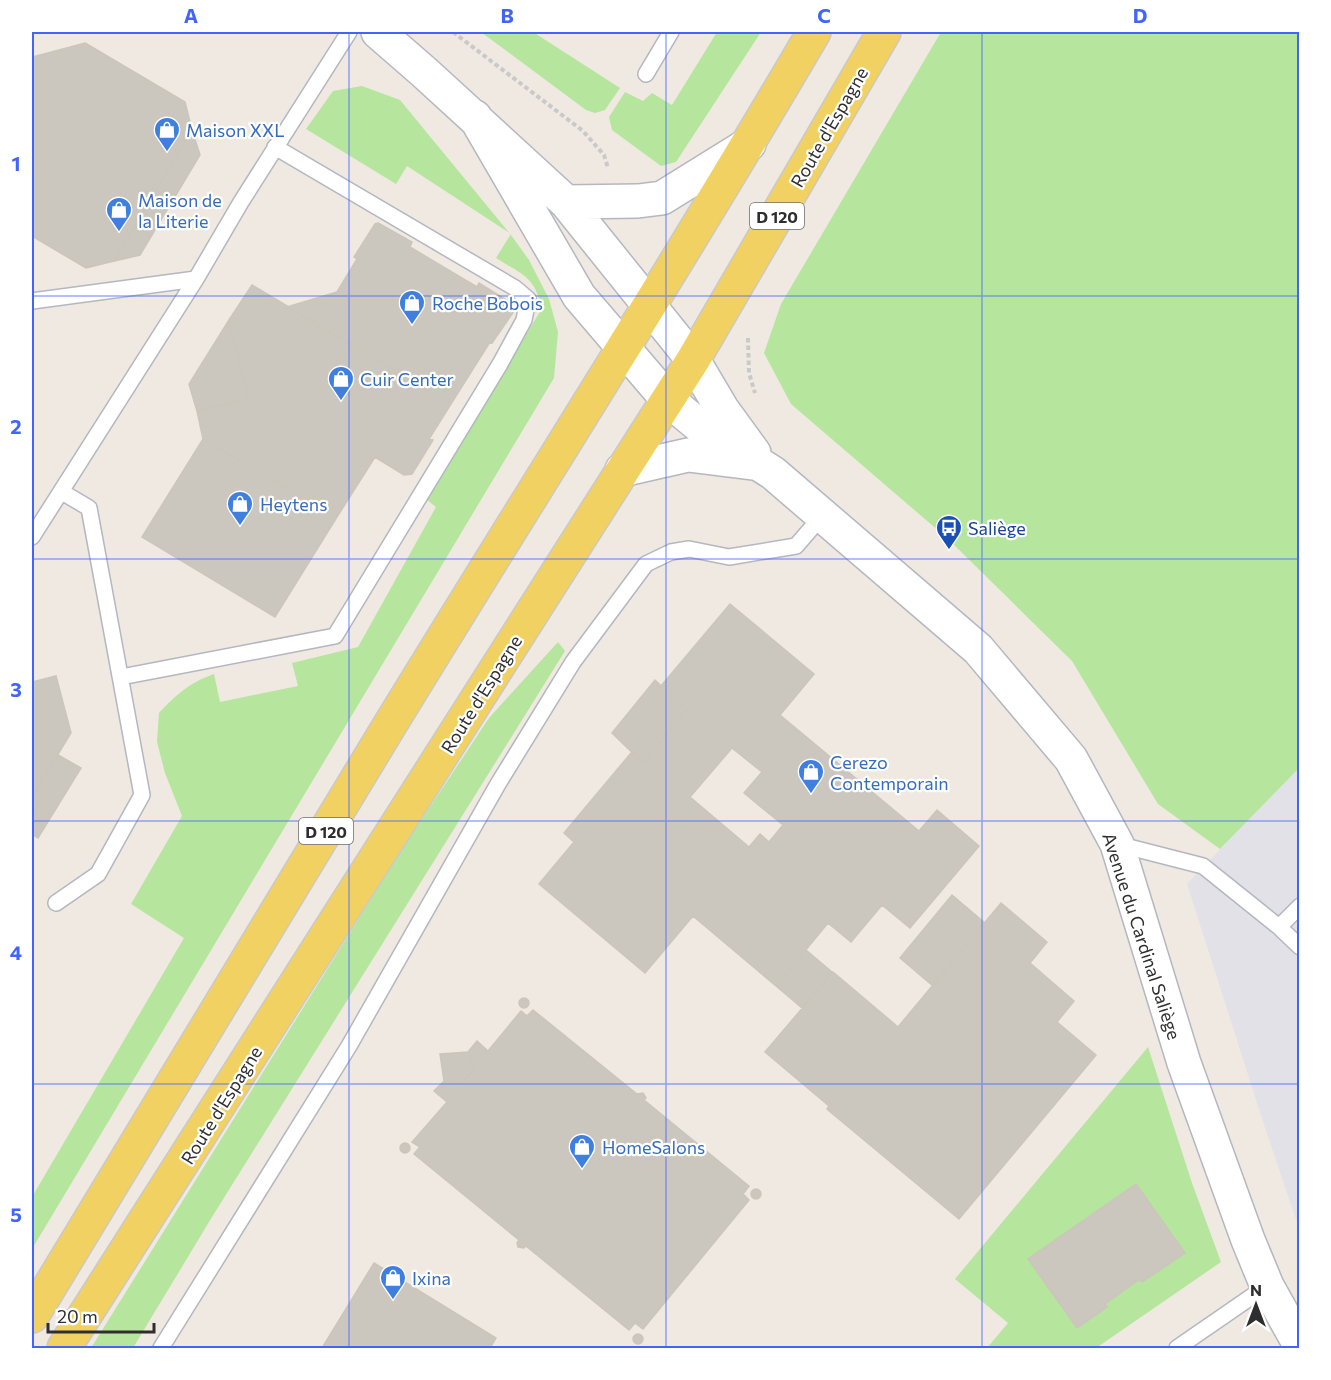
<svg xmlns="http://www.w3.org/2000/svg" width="1331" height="1380" font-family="Commissioner,sans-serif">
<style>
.industrial{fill:#e3e1e8}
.green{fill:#b6e59e}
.building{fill:#cbc7bf;stroke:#cbc5ba;stroke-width:1.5;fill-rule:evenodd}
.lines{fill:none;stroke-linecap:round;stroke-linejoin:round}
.lane-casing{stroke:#b4b7c1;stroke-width:18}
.secondary-casing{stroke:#b4b7c1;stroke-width:36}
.primary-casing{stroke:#c9c9c9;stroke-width:36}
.path{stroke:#c9c9c9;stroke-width:4;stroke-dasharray:4.5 3;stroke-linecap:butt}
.lane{stroke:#fff;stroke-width:15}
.secondary{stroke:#fff;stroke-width:33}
.primary{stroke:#f2d163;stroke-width:33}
.grid{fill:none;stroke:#4264fb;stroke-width:1.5;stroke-opacity:0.55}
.labels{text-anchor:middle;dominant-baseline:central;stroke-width:4.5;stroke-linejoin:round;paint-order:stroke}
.shield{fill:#fff;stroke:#6d6d6d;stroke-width:1.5}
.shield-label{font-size:16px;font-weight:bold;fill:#2e2e2e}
.street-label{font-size:18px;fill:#2e2e2e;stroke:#fff}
.shop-label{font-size:18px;fill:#366cbe;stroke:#fff;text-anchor:start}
.transit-label{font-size:18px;fill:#164399;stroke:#fff;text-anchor:start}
.neatline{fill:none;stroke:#4264fb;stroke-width:2}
.grid-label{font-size:20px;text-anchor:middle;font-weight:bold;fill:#4264fb}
</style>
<rect width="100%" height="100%" fill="#efe9e1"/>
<!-- industrial -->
<path class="industrial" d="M 1299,767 L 1299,1228 L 1267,1134 L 1187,884 Z"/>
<!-- green -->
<path class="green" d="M 481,32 L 533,32 L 620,88 L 605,110 L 595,113 L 586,110 Z
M 717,32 L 761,32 L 676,162 L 661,166 L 612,130 L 609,117 L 625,92 L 643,101 L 652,93 L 672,105 Z
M 941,32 L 1299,32 L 1299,768 L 1220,849 L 1158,804 L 1072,661 L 947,538 L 791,404 L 764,353 L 781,304 Z
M 362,86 L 400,100 L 511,235 L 529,260 L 549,299 L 558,332 L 554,378 L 32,1249 L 32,1197 L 184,938 L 131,904 L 182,816 L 165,773 L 157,742 L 159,713 C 177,694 189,683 214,674 L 220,702 L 298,686 L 292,663 L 358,647 L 436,507 L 426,499 L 541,310 C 537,277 521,274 496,258 L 511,234 L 407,166 L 396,184 L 306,129 L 333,91 Z
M 558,642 L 565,651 L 212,1217 L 133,1348 L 91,1348 L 404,846 L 489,718 Z
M 1148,1047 L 1192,1183 L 1221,1262 L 1096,1348 L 987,1348 L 1008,1323 L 955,1279 Z"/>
<!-- building -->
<path class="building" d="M 85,43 L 185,102 L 192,130 L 114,261 L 86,268 L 32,236 L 32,59 L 33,57 Z
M 192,130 L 200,155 L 140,255 L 114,261 Z
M 378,223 L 412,242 L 410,247 L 477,287 L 479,283 L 513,304 L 514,311 L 492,343 L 490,342 L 451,404 L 287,307 L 337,292 L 357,259 L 354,257 L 375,224 Z
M 252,285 L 451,404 L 429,439 L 433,440 L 412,474 L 404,475 L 375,457 L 337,517 L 203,439 L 197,411 L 248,399 L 229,320 Z
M 229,320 L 248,399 L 197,411 L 189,384 Z
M 203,439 L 337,517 L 275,617 L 142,537 Z
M 730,604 L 814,674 L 780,715 L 919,831 L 937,810 L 979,846 L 910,928 L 882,905 L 851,942 L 828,923 L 776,986 L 693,916 L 645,973 L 539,884 L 574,842 L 564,833 L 631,753 L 643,763 L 686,710 L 661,686 ZM 732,748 L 762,772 L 744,793 L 783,825 L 769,842 L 760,834 L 749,847 L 690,797 Z
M 56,676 L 71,733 L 32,797 L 32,682 Z
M 655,680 L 686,710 L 643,763 L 612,733 Z
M 58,755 L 81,768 L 38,838 L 32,834 L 32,816 L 37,811 L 37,806 L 36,801 L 32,797 Z
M 32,798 L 36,801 L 37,806 L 37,811 L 32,816 Z
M 952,895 L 985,923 L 933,986 L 900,958 Z
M 1001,903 L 1047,942 L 1030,963 L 1074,1001 L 1057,1022 L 1096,1055 L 959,1219 L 827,1109 L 829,1106 L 765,1052 L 833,972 L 898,1027 Z
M 806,950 L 832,972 L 802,1008 L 776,986 Z
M519 1003a5 5 0 1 1 10 0a5 5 0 1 1-10 0Z
M 533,1010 L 637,1094 L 643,1093 L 646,1098 L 644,1100 L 749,1186 L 743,1194 L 749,1200 L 643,1329 L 635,1323 L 629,1330 L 526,1246 L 524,1248 L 518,1247 L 517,1243 L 519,1240 L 414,1154 L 420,1147 L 412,1142 L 447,1102 L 434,1091 L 444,1081 L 462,1083 L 475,1069 L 468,1052 L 477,1041 L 488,1051 L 521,1011 L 527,1016 Z
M 468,1052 L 475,1069 L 462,1083 L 444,1081 L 440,1054 Z
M400 1148a5 5 0 1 1 10 0a5 5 0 1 1-10 0Z
M 1136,1184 L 1185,1253 L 1142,1282 L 1140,1279 L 1105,1304 L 1107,1307 L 1077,1328 L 1028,1259 Z
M751 1194a5 5 0 1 1 10 0a5 5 0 1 1-10 0Z
M 374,1263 L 496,1338 L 490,1348 L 322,1348 Z
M633 1339a5 5 0 1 1 10 0a5 5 0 1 1-10 0Z"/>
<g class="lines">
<defs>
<path id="lane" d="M 646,74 L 671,32
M 32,301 L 196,279
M 32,537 L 196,279 L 241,202 L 349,32
M 121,677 L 335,636 L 500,364 L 524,320 L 528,299 L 515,288 L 275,147
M 1117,844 L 1203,866 L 1279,927 L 1300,947
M 56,903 L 98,874 L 142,795 L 89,508 L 62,492
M 1279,927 L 1300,906
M 161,1348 L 349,1046 L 498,784 L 573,662 L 646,564 L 671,552 L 689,549 L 729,557 L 796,546 L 822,516
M 1177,1348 L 1267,1286"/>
<path id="secondary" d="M 378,32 L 424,72 L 566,202 L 693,360 L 722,409 L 754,453
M 475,117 L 579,296 L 667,399 L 702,428 L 773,473 L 978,649 L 1071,759 L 1117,844 L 1184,1063 L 1248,1240 L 1267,1286 L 1300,1345
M 566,202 L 638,201 L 662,198 L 749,144
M 622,470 L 688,455 L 752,463"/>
<path id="primary" d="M 32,1316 C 152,1121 268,923 388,728 C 530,496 677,266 814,32
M 64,1348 L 693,360 L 884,32"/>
</defs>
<!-- lane casing -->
<use href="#lane" class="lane-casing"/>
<!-- secondary casing -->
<use href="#secondary" class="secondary-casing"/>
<!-- primary casing -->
<use href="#primary" class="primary-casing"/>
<!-- path -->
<path class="path" d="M 453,32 L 583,131 L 604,155 L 608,168
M 748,338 L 749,373 L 755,393"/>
<!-- lane -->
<use href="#lane" class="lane"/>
<!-- secondary -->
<use href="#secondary" class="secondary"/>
<!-- primary -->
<use href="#primary" class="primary"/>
</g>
<!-- grid -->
<path class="grid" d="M 349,32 L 349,1348M 666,32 L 666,1348M 982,32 L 982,1348M 32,296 L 1300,296M 32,559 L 1300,559M 32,821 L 1300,821M 32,1084 L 1300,1084"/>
<!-- icons -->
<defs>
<symbol id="shop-pin" viewBox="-11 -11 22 30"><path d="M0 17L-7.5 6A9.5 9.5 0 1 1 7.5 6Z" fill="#3f7fe0" stroke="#fff"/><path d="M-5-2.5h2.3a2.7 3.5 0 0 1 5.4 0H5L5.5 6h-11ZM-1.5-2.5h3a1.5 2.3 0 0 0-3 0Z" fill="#fff"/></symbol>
<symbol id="bus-pin" viewBox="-11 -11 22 30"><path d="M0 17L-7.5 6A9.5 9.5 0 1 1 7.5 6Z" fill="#1a4fb4" stroke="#fff"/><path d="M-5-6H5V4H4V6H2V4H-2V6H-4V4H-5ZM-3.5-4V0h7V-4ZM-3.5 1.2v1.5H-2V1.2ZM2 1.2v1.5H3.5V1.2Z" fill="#fff"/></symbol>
</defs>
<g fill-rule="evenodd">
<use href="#shop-pin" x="152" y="115" width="30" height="40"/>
<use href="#shop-pin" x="104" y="195" width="30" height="40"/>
<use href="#shop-pin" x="397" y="288" width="30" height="40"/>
<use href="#shop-pin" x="326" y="364" width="30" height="40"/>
<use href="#shop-pin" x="225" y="489" width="30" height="40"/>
<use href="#bus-pin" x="934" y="513" width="30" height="40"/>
<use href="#shop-pin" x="796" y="757" width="30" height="40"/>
<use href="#shop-pin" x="567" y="1132" width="30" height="40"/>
<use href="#shop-pin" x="378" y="1263" width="30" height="40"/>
</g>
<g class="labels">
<!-- shield labels -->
<g class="shield">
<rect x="750" y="203" width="54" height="26" rx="4.5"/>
<rect x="299" y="818" width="54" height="26" rx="4.5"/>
</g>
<g class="shield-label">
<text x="777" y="216">D 120</text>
<text x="326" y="831">D 120</text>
</g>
<!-- street labels -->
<g class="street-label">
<text transform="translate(829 127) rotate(-60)">Route d'Espagne</text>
<text transform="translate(481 694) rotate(-58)">Route d'Espagne</text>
<text transform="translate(1142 936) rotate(72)">Avenue du Cardinal Saliège</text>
<text transform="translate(221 1105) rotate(-58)">Route d'Espagne</text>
</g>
<!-- shop labels -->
<g class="shop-label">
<text x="186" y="130">Maison XXL</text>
<text x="138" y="200">Maison de<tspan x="138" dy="21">la Literie</tspan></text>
<text x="432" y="303">Roche Bobois</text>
<text x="360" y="379">Cuir Center</text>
<text x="260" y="504">Heytens</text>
<text x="830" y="762">Cerezo<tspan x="830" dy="21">Contemporain</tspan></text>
<text x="602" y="1147">HomeSalons</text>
<text x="412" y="1278">Ixina</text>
</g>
<!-- transit labels -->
<g class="transit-label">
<text x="968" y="528">Saliège</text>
</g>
</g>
<!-- border -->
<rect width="1331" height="1380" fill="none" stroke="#ffffff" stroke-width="66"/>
<!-- north arrow -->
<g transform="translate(1256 1305)" stroke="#ffffff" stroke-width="4.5" paint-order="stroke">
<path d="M0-4.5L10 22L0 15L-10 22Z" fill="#2e2e2e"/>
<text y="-9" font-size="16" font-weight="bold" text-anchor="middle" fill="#2e2e2e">N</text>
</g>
<!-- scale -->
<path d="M48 1323v9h106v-9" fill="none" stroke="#2e2e2e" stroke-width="3"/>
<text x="57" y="1323" font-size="18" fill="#2e2e2e" stroke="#ffffff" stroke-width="4.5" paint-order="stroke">20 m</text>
<rect x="33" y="33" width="1265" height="1314" class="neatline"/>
<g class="grid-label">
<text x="191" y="23">A</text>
<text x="507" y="23">B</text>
<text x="824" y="23">C</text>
<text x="1140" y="23">D</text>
<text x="16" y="171">1</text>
<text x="16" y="434">2</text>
<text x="16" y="697">3</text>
<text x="16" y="960">4</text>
<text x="16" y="1222">5</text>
</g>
</svg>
